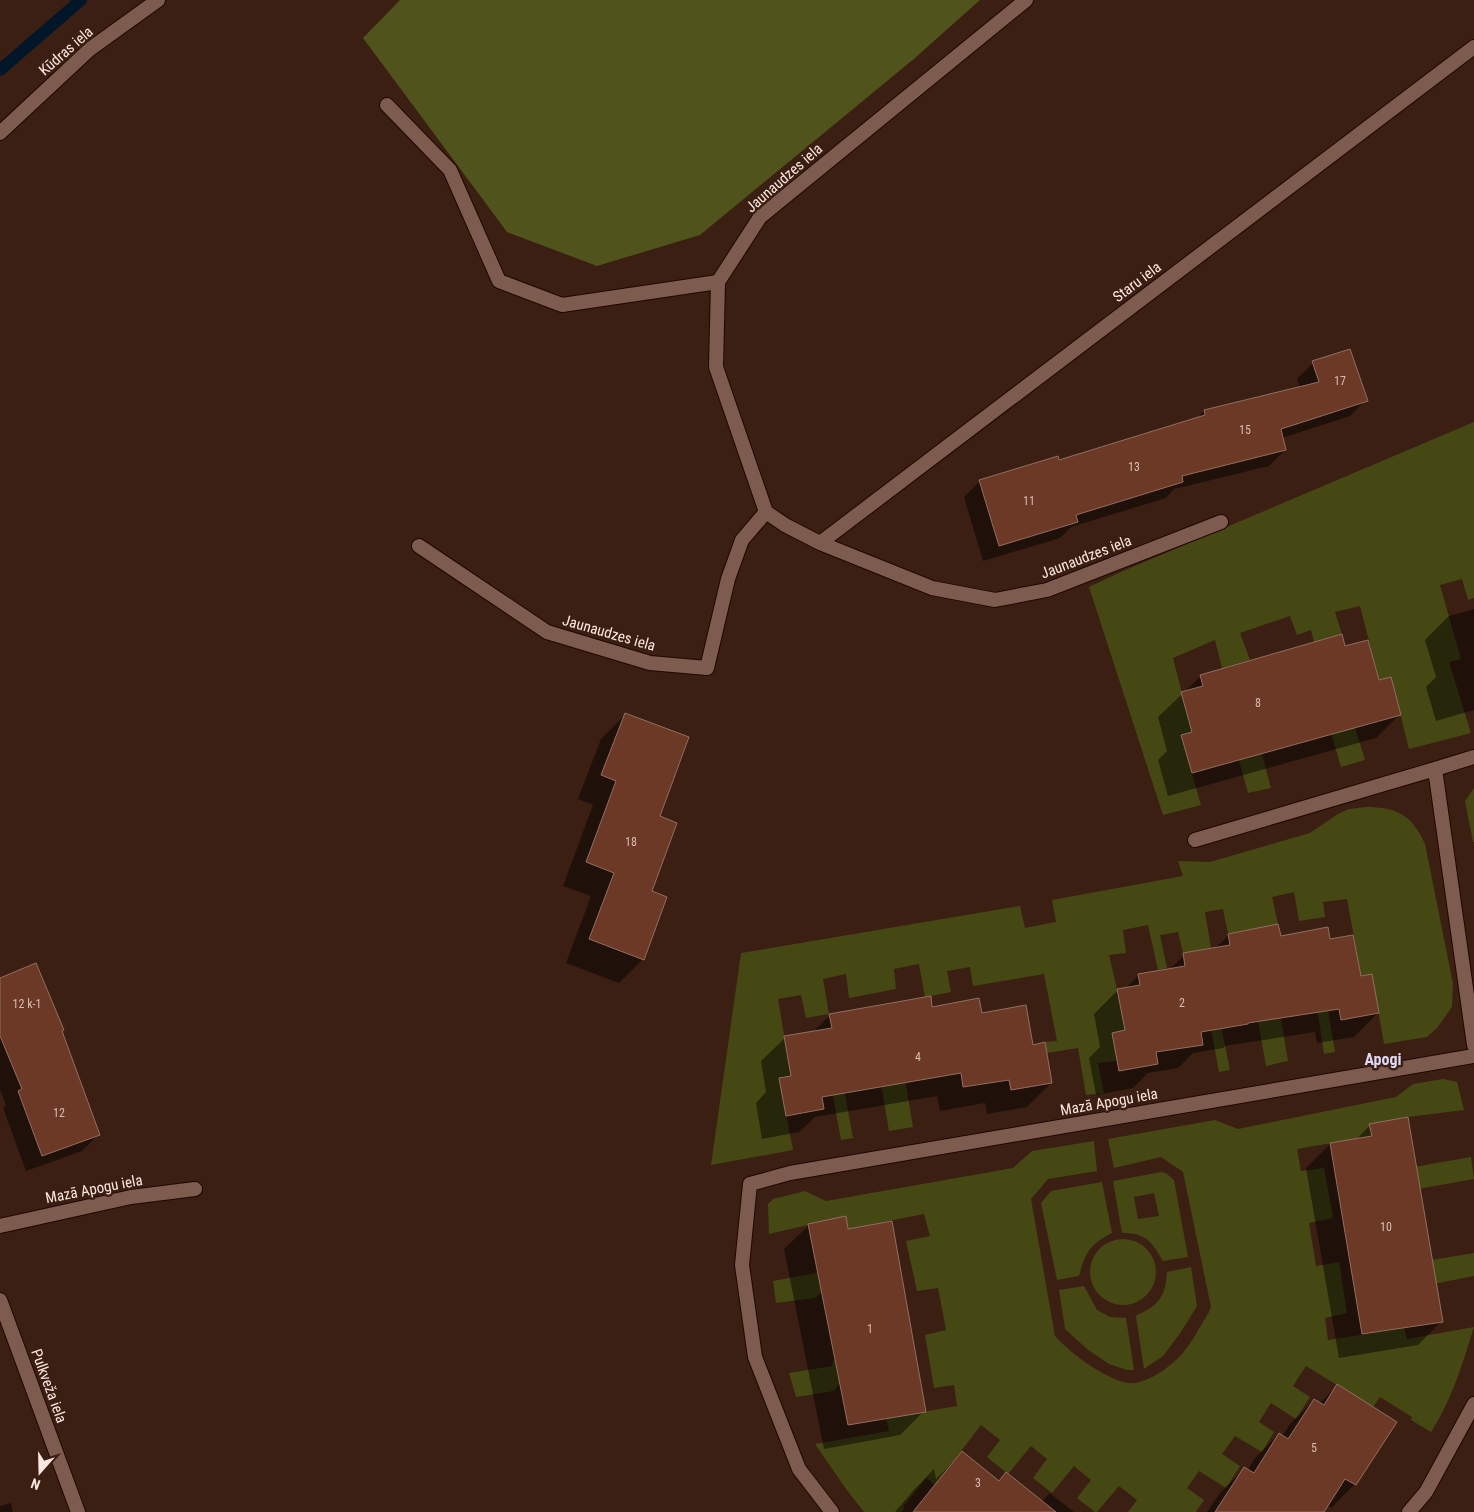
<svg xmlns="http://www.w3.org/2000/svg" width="1474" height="1512" font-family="'Roboto Condensed',sans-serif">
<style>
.green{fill:#464814;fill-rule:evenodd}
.forest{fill:#50531b}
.shadow{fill:#0007}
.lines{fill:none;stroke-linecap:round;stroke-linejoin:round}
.stream{stroke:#011729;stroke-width:12}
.building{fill:#6b3925;stroke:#926f62}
.service-casing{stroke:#210701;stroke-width:16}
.minor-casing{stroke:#210701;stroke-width:16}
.service{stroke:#7d5b4e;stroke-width:14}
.minor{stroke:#7d5b4e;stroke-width:14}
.labels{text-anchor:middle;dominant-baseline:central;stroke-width:5;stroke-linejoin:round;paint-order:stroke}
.number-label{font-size:12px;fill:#d8bcb1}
.street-label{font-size:15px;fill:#fce7e0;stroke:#3b1f13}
.neighbourhood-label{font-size:16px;font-weight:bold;fill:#dfd9f7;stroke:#3b1f13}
</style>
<rect width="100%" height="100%" fill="#3b1f13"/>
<!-- green -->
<path class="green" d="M 1474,422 L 1474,598 L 1468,600 L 1462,579 L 1440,585 L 1461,659 L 1449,662 L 1471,733 L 1409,749 L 1391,677 L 1379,680 L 1360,606 L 1335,612 L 1342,634 L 1314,642 L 1311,630 L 1297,635 L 1290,616 L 1240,633 L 1250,660 L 1222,668 L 1215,640 L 1173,658 L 1192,732 L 1181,736 L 1201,805 L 1163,815 L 1089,587 L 1123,571 Z
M 1346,699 L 1365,760 L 1341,767 L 1323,706 Z
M 1254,725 L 1271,788 L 1248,793 L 1231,732 Z
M 1474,788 L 1474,842 L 1473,842 L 1465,801 Z
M 1366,807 C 1397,807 1412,815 1425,844 L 1453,984 L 1452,1007 L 1437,1028 L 1427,1037 L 1384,1044 L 1372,974 L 1361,976 L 1347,899 L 1323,902 L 1325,917 L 1299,921 L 1294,892 L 1272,897 L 1278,924 L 1228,934 L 1223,909 L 1205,912 L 1211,948 L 1183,953 L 1178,932 L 1160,935 L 1167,968 L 1158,970 L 1148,925 L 1123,930 L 1126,953 L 1109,955 L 1117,989 L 1125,1030 L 1117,1061 L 1098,1063 L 1104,1093 L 1086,1095 L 1078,1048 L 1047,1053 L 1045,1042 L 1057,1041 L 1044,974 L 973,986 L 970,967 L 947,971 L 951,992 L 925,997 L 919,964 L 894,969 L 896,989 L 849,998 L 846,974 L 823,979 L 829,1014 L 806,1018 L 801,995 L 778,999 L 791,1076 L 779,1078 L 793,1150 L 711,1165 L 741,953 L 1020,906 L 1025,928 L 1056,922 L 1052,900 L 1183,876 L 1178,861 L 1210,862 L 1310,833 L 1338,814 L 1349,809 Z
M 1276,989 L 1288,1061 L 1266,1066 L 1253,993 Z
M 1325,992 L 1335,1052 L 1324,1054 L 1315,994 Z
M 1218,1011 L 1230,1070 L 1219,1072 L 1208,1013 Z
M 902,1062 L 913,1127 L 889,1131 L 878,1066 Z
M 1443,1079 L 1457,1082 L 1464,1110 L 1408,1117 L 1370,1124 L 1372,1136 L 1297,1149 L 1301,1171 L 1324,1168 L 1333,1218 L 1309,1223 L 1316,1266 L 1339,1262 L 1347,1313 L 1325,1318 L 1328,1340 L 1404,1328 L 1407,1339 L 1474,1327 C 1463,1362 1452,1400 1431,1432 L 1411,1420 L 1412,1417 L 1380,1397 L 1373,1407 L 1306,1366 L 1293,1386 L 1310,1397 L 1296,1419 L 1271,1403 L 1259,1422 L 1274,1432 L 1262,1452 L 1235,1436 L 1222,1454 L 1240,1466 L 1226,1488 L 1199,1471 L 1187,1488 L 1204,1500 L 1196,1512 L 1128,1512 L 1137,1500 L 1119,1486 L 1097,1512 L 1095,1512 L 1077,1498 L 1091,1480 L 1074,1466 L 1052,1493 L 1033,1478 L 1047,1459 L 1031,1446 L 1008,1474 L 987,1457 L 1000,1440 L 981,1425 L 935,1485 L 926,1478 L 903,1507 L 904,1508 L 902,1512 L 864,1512 L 846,1489 L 815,1444 L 889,1431 L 886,1418 L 957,1406 L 954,1385 L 934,1388 L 925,1335 L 946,1330 L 938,1288 L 917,1291 L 906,1241 L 930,1236 L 924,1214 L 848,1229 L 846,1216 L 769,1234 L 768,1204 L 773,1199 L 805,1191 L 826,1201 L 1013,1168 L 1032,1151 L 1094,1141 L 1097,1171 L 1048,1179 L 1031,1199 L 1055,1336 C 1070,1353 1105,1379 1128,1383 C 1146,1385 1170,1367 1181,1355 C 1192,1343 1200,1326 1209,1312 L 1211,1307 L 1183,1172 L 1161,1157 L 1114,1168 L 1108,1139 L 1215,1120 L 1238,1129 L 1396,1097 L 1413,1084 Z
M 843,1083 L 853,1138 L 841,1140 L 831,1086 Z
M 1471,1157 L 1474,1179 L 1401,1192 L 1397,1170 Z
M 1161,1172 L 1166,1173 L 1174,1180 L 1188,1257 L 1163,1261 C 1153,1243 1145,1232 1122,1233 L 1113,1181 ZM 1154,1193 L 1159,1216 L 1138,1219 L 1134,1197 Z
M 1102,1182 L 1112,1233 C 1090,1244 1085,1253 1079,1276 L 1057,1280 L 1041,1203 L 1051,1191 Z
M1090 1272a33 33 0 1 1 66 0a33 33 0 1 1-66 0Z
M 1474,1253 L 1474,1276 L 1418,1287 L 1413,1263 Z
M 1191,1267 L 1197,1306 L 1181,1332 L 1163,1356 L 1144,1369 L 1136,1317 L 1137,1315 C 1159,1306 1166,1295 1167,1272 Z
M 820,1268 L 822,1291 L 815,1298 L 776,1303 L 773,1281 L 816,1273 Z
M 1084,1286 L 1097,1310 L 1110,1317 L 1126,1318 L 1134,1370 L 1127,1370 L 1109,1364 L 1087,1349 L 1065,1329 L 1059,1290 Z
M 854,1356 L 859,1379 L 839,1384 L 834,1391 L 796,1397 L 789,1373 L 832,1366 L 833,1360 Z"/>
<!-- forest -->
<path class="forest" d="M 400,0 L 980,0 L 915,58 L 700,235 L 597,266 L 507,232 L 363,38 Z"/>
<!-- shadow -->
<path class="shadow" d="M 1313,363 L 1366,400 L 1350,416 L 1282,438 L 1285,450 L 1269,466 L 1174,489 L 1166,498 L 1071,527 L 1060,538 L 983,561 L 964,497 L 980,481 L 1058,462 L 1197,419 L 1204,411 L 1300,388 L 1297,379 Z
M 1474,609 L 1474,710 L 1436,721 L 1426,687 L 1436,677 L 1425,640 L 1449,616 Z
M 1201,676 L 1378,681 L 1400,714 L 1376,738 L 1168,796 L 1158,760 L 1167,751 L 1158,717 Z
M 625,715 L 658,817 L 643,959 L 619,983 L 566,963 L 591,896 L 563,886 L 593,805 L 578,799 L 601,739 Z
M 1229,935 L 1329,941 L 1360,978 L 1378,1013 L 1354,1037 L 1317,1043 L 1315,1032 L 1225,1046 L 1223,1048 L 1193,1053 L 1178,1068 L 1148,1073 L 1133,1088 L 1096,1095 L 1089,1058 L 1100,1047 L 1094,1014 L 1118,990 L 1125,989 L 1139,975 L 1169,970 L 1184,955 L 1214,949 Z
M 0,979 L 61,1031 L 98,1135 L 82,1151 L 26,1171 L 3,1108 L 6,1105 L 0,1090 Z
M 931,1008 L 981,1014 L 1032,1046 L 1051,1083 L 1027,1107 L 987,1114 L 985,1103 L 940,1111 L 937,1096 L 815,1117 L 799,1132 L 762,1139 L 756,1103 L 766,1092 L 761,1061 L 785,1038 L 812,1033 L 830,1015 Z
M 1370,1125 L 1442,1321 L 1418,1345 L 1339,1358 L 1306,1168 L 1330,1144 L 1356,1140 Z
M 845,1218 L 847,1230 L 924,1411 L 900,1435 L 824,1449 L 784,1249 L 808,1226 Z
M 1337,1386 L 1355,1484 L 1331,1508 L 1327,1505 L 1323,1512 L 1207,1512 L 1220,1493 L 1244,1469 L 1247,1471 L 1255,1458 L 1279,1434 L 1282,1436 L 1290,1424 L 1314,1400 L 1320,1403 Z
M 962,1453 L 998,1482 L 1006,1474 L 1041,1502 L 1050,1493 L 1074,1512 L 895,1512 L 912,1492 L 934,1469 L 936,1479 Z
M 11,1503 L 13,1512 L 0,1512 L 0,1506 Z"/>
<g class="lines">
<!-- stream -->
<path class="stream" d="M 0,70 L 81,0"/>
</g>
<!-- building -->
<path class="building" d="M 1350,349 L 1368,401 L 1281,429 L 1286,450 L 1182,476 L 1183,482 L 1076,515 L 1078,522 L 999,546 L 979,480 L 1058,456 L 1059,460 L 1205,415 L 1204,410 L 1319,382 L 1312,361 Z
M 1342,634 L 1345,646 L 1368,640 L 1379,680 L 1391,677 L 1401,715 L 1192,773 L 1181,735 L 1192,732 L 1181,692 L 1203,686 L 1200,675 Z
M 625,713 L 689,737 L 660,816 L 677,823 L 652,891 L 667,897 L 644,960 L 589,939 L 614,873 L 586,862 L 616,781 L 601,775 Z
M 1278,924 L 1281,936 L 1328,927 L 1330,939 L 1353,935 L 1361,976 L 1372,974 L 1379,1013 L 1341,1020 L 1339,1009 L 1248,1023 L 1248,1024 L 1201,1032 L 1203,1045 L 1156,1052 L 1158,1064 L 1119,1071 L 1112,1033 L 1125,1030 L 1117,989 L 1140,985 L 1138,974 L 1185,966 L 1183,953 L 1230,945 L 1228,934 Z
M 36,963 L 64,1030 L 62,1031 L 100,1135 L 42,1156 L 18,1091 L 22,1089 L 0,1036 L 0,978 Z
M 931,996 L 932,1007 L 979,998 L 982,1013 L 1026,1005 L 1033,1045 L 1045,1042 L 1052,1083 L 1011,1090 L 1009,1080 L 963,1087 L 961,1073 L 822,1097 L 824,1109 L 786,1116 L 779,1078 L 791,1076 L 784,1036 L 832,1028 L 829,1014 Z
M 1408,1117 L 1443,1322 L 1362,1334 L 1330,1143 L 1372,1136 L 1369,1124 Z
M 846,1216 L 848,1229 L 892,1221 L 926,1412 L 848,1425 L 808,1224 Z
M 1337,1384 L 1397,1422 L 1356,1485 L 1345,1479 L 1324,1512 L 1215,1512 L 1244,1467 L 1254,1473 L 1279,1433 L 1288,1439 L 1314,1399 L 1324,1405 Z
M 962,1451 L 999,1481 L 1006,1472 L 1056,1512 L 913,1512 Z"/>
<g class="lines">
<defs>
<path id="service" d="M 387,105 L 450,170 L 499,281 L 562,305 L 718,282"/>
<path id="minor" d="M 1026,0 L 760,217 L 718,282 L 716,367 L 766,512 L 785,525 L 820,543 L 932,588 L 995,600 L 1047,590 L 1221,522
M 0,133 L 90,49 L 158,0
M 820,543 L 1474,47
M 419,546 L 547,632 L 650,663 L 707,668 L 728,579 L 742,540 L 766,512
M 1474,757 L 1435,769 L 1474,1045
M 1195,840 L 1435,769
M 0,1226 L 131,1197 L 195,1189
M 0,1300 L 78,1512
M 832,1512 L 799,1469 L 755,1357 L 742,1265 L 750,1184 L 790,1173 L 1474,1056
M 1409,1512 L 1426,1492 L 1474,1404"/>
</defs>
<!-- service casing -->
<use href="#service" class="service-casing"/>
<!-- minor casing -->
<use href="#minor" class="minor-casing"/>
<!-- service -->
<use href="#service" class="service"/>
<!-- minor -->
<use href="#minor" class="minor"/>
</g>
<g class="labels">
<!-- number labels -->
<g class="number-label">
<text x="1340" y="381">17</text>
<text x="1245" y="430">15</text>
<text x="1134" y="467">13</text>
<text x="1029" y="501">11</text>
<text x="1258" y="703">8</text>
<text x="631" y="842">18</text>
<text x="1182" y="1003">2</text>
<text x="27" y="1004">12 k-1</text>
<text x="918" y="1057">4</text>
<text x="59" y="1113">12</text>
<text x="1386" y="1227">10</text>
<text x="870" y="1329">1</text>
<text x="1314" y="1448">5</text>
<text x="978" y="1483">3</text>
</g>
<!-- street labels -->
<g class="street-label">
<text transform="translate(66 51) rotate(-41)">Kūdras iela</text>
<text transform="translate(784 178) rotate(-41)">Jaunaudzes iela</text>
<text transform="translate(1137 282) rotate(-37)">Staru iela</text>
<text transform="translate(1086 557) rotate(-21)">Jaunaudzes iela</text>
<text transform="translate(609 633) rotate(16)">Jaunaudzes iela</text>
<text transform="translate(1109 1102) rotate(-10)">Mazā Apogu iela</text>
<text transform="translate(94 1189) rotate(-11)">Mazā Apogu iela</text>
<text transform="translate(49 1386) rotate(70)">Pulkveža iela</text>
</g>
<!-- neighbourhood labels -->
<g class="neighbourhood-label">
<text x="1383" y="1059">Apogi</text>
</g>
</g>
<!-- north arrow -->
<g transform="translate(40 1472) rotate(200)" stroke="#3b1f13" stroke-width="4" paint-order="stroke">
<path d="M0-4L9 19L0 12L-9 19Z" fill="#fce7e0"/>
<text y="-8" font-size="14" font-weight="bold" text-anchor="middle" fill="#fce7e0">N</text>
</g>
</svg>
